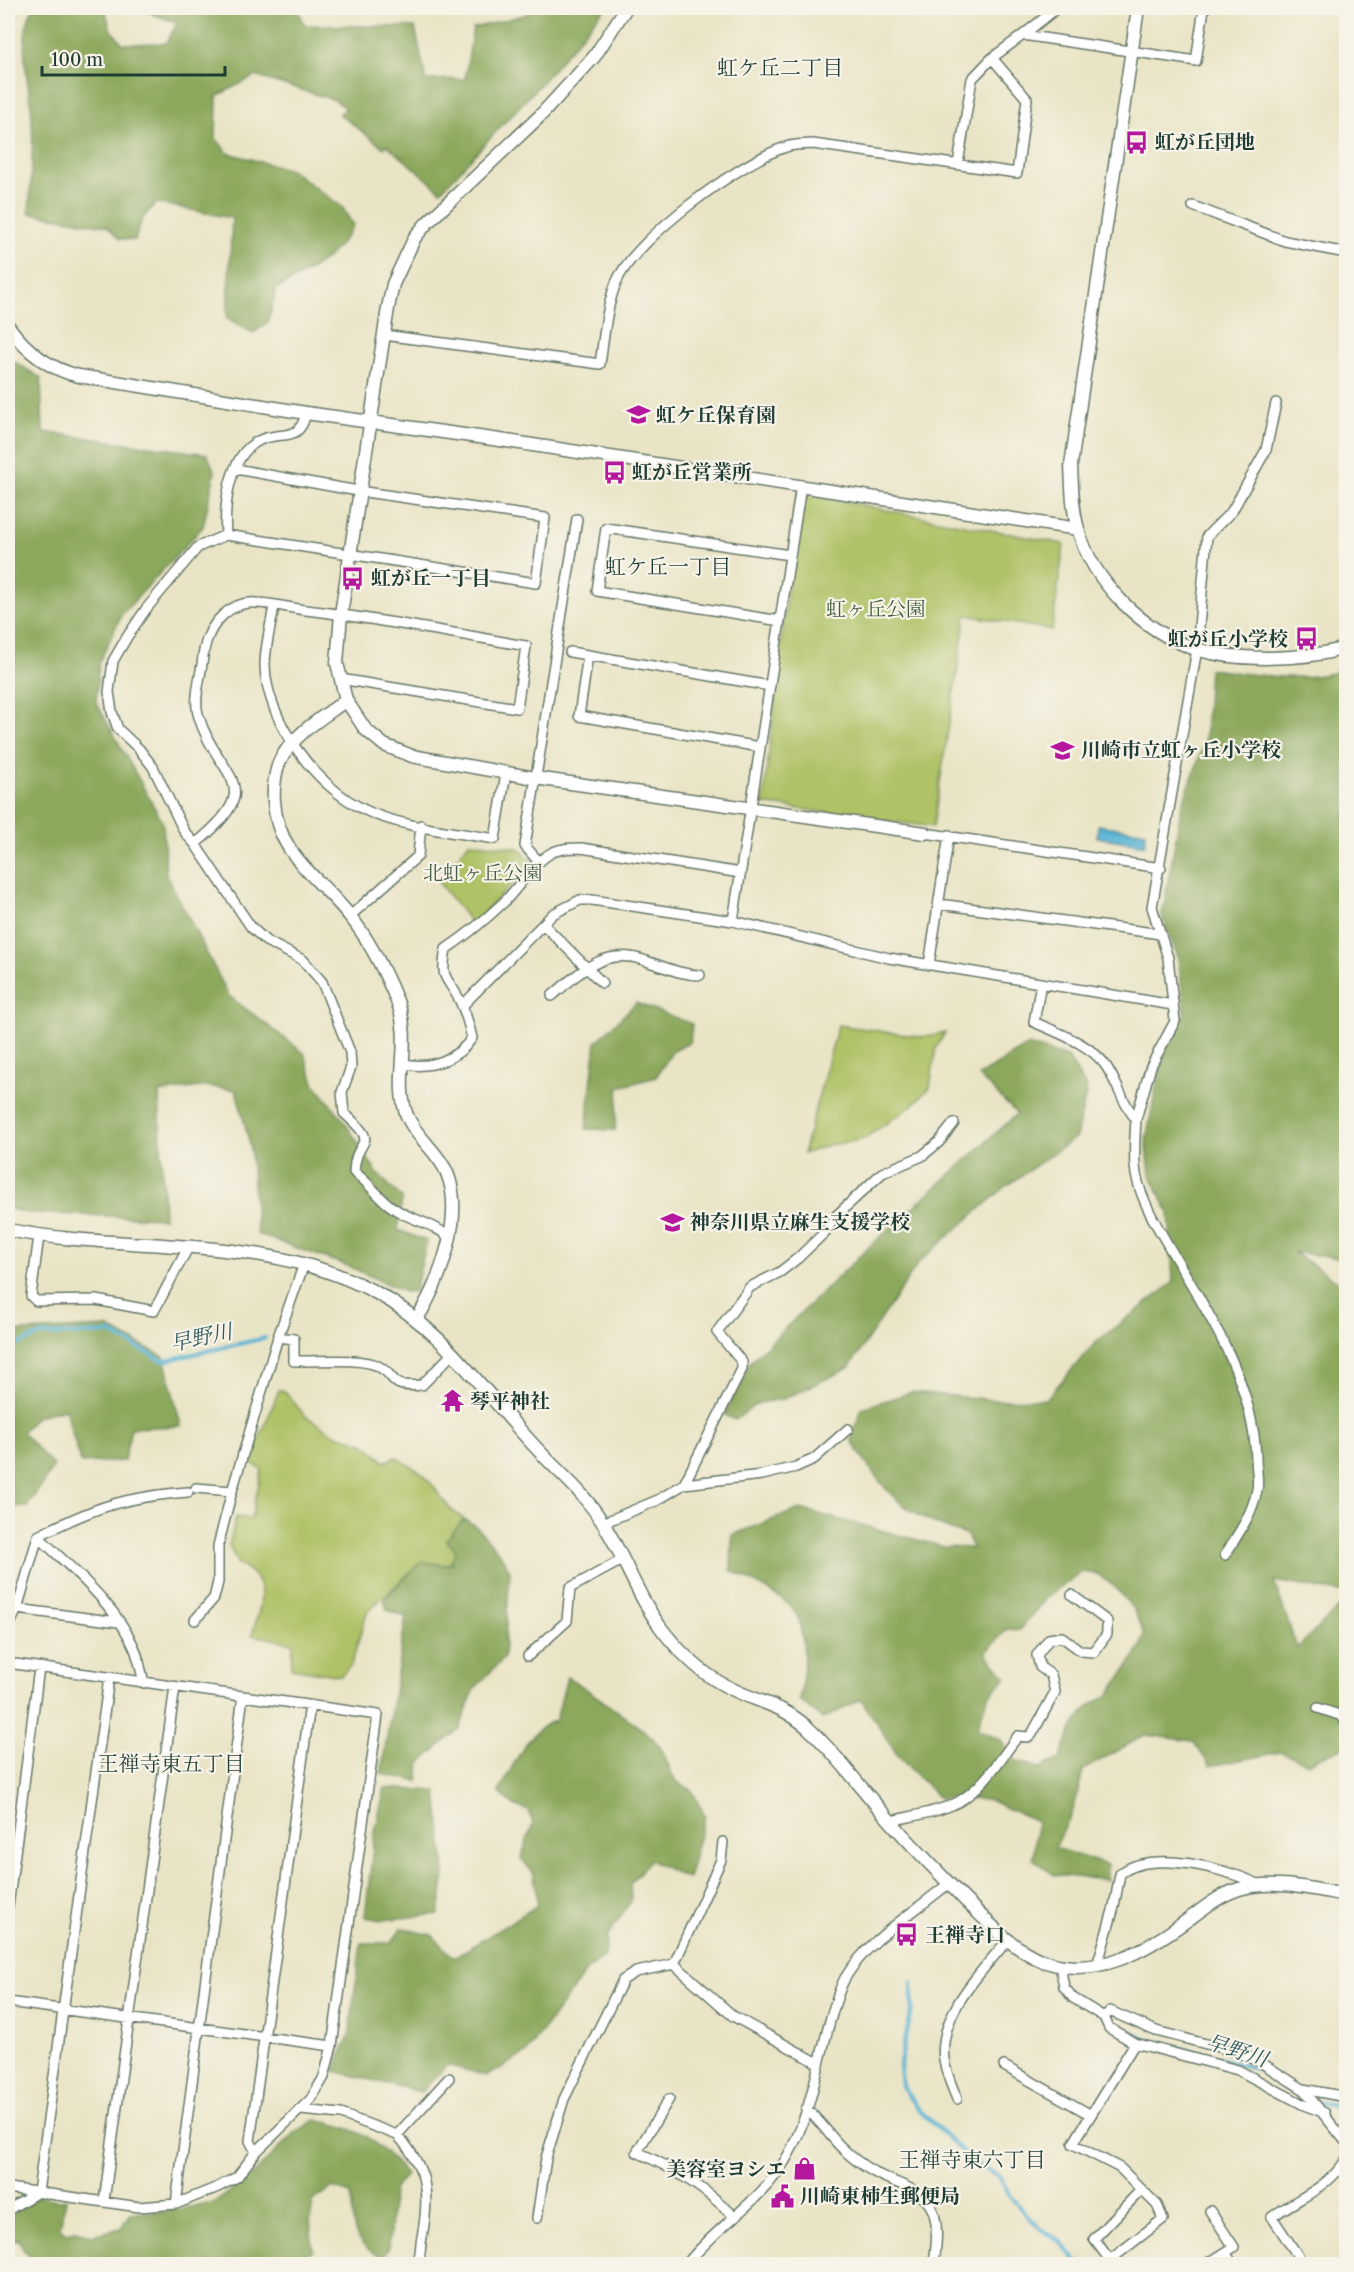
<svg xmlns="http://www.w3.org/2000/svg" width="1354" height="2272" font-family="'Libre Caslon Text','Noto Serif JP',serif">
<style>
.green{fill:#afc266;stroke:#67804d;stroke-width:1.5}
.forest{fill:#8ba85b;stroke:#557248;stroke-width:1.5;fill-rule:evenodd}
.water{fill:#56b2d4;stroke:#3a7884;stroke-width:1.5}
.lines{fill:none;stroke-linecap:round;stroke-linejoin:round}
.stream{stroke:#56b2d4;stroke-width:4}
.minor-casing{stroke:#667767;stroke-width:12}
.tertiary-casing{stroke:#667767;stroke-width:15}
.minor{stroke:#fff;stroke-width:9}
.tertiary{stroke:#fff;stroke-width:12}
.labels{text-anchor:middle;dominant-baseline:central;stroke-width:4.5;stroke-linejoin:round;paint-order:stroke}
.poi-label{font-size:20px;font-weight:bold;fill:#1f3d34;stroke:#f7f3e8;text-anchor:start}
.park-label{font-size:20px;fill:#435e40;stroke:#f7f3e8}
.neighbourhood-label{font-size:21px;fill:#1f3d34;stroke:#f7f3e8}
.water-label{font-size:21px;font-style:italic;fill:#2d5a5c;stroke:#f7f3e8}
</style>
<rect width="100%" height="100%" fill="#f7f3e8"/>
<filter id="ink" filterUnits="userSpaceOnUse"><feTurbulence type="fractalNoise" baseFrequency=".0167" numOctaves="2"/><feDisplacementMap in="SourceGraphic" scale="12" xChannelSelector="R" yChannelSelector="G"/><feConvolveMatrix kernelMatrix="1 2 1 2 8 2 1 2 1" color-interpolation-filters="sRGB"/></filter>
<filter id="wash" filterUnits="userSpaceOnUse"><feTurbulence type="fractalNoise" baseFrequency=".008" numOctaves="4" result="noise"/><feDisplacementMap in="SourceGraphic" scale="24" xChannelSelector="R" yChannelSelector="G"/><feGaussianBlur stdDeviation="1.35" result="paint"/><feColorMatrix in="noise" values="0 0 0 0 0 0 0 0 0 0 0 0 0 0 0 0 0 1.4 0 .05"/><feComposite in="paint" operator="in"/></filter>
<g filter="url(#wash)">
<rect width="100%" height="100%" fill="#e9e4c5"/>
<!-- green -->
<path class="green" d="M 798,493 L 1064,544 L 1052,630 L 966,615 L 933,827 L 763,804 Z
M 469,842 L 518,848 L 534,863 L 472,924 L 439,883 Z
M 838,1025 L 921,1037 L 945,1033 L 936,1048 L 930,1088 L 909,1108 L 862,1140 L 828,1145 L 803,1154 Z
M 279,1390 L 285,1391 L 304,1415 L 336,1435 L 364,1443 L 385,1462 L 395,1457 C 407,1464 420,1470 429,1481 C 444,1498 443,1506 464,1519 L 447,1540 L 456,1551 L 451,1563 L 443,1565 L 422,1561 L 367,1612 L 351,1665 L 341,1676 L 291,1668 L 293,1643 L 252,1635 C 261,1604 272,1580 238,1564 L 229,1546 L 236,1517 L 251,1519 L 262,1470 L 250,1462 Z"/>
<!-- forest -->
<path class="forest" d="M 33,8 L 105,8 L 110,28 L 123,44 L 166,43 L 177,23 L 138,8 L 297,8 L 305,25 L 415,27 L 426,80 L 465,79 L 473,28 L 528,14 L 530,8 L 605,8 L 543,81 L 441,191 L 387,145 L 384,148 L 339,114 L 346,109 L 335,100 L 255,76 L 217,96 L 216,139 L 228,153 L 291,170 L 342,207 L 353,225 C 334,260 309,271 276,289 L 268,323 L 253,333 L 227,318 L 232,218 L 156,203 L 142,219 L 135,240 L 120,239 L 107,226 L 29,213 C 31,181 34,148 32,116 C 29,80 16,41 33,8 Z
M 8,358 L 41,378 L 43,432 L 207,454 L 215,472 L 203,527 L 122,614 L 99,663 L 96,702 L 163,823 L 166,874 L 229,996 L 304,1053 L 315,1085 L 343,1119 L 376,1172 L 402,1198 L 398,1230 L 427,1241 L 415,1291 L 405,1292 L 348,1266 L 257,1234 L 250,1145 L 236,1090 L 206,1086 L 159,1093 L 164,1218 L 26,1213 L 8,1208 Z
M 1209,669 C 1254,674 1302,685 1346,669 L 1346,1259 L 1293,1252 L 1346,1287 L 1346,1593 L 1274,1581 L 1297,1648 L 1346,1601 L 1346,1746 L 1309,1763 L 1280,1752 L 1210,1766 L 1193,1741 L 1145,1735 L 1083,1770 L 1074,1808 L 1055,1848 L 1107,1865 L 1107,1880 L 1054,1875 L 1033,1859 L 1037,1821 L 988,1800 L 939,1798 L 898,1756 L 861,1699 L 823,1719 L 799,1700 C 805,1675 809,1621 787,1603 C 771,1590 749,1580 731,1570 L 732,1535 L 800,1509 L 944,1547 L 973,1548 L 967,1535 C 903,1516 886,1494 851,1440 L 862,1408 L 912,1392 L 995,1400 L 1046,1399 L 1097,1341 L 1173,1283 L 1169,1213 L 1150,1174 L 1146,1139 L 1162,1059 L 1185,1012 L 1178,957 L 1162,916 L 1181,809 L 1205,741 ZM 1082,1572 L 1097,1574 L 1116,1588 L 1134,1610 L 1144,1634 L 1141,1647 L 1108,1696 L 1089,1706 L 1072,1728 L 1060,1759 L 1039,1768 L 1016,1761 L 999,1738 L 977,1729 L 987,1698 L 1006,1677 L 986,1653 L 1007,1629 L 1019,1630 L 1047,1597 Z
M 636,1003 L 692,1024 L 690,1042 L 672,1052 L 656,1077 L 619,1087 L 615,1130 L 586,1129 L 596,1042 Z
M 1028,1045 L 1068,1057 L 1087,1089 L 1076,1137 L 1004,1188 L 919,1262 L 849,1368 L 784,1399 L 758,1403 L 735,1420 L 725,1415 L 745,1367 L 868,1248 L 1017,1114 L 979,1076 Z
M 107,1327 L 164,1357 L 181,1426 L 131,1428 L 124,1461 L 81,1463 L 65,1409 L 37,1416 L 22,1432 L 54,1466 L 27,1507 L 8,1506 L 8,1332 Z
M 464,1519 L 477,1527 L 500,1554 L 510,1571 L 504,1658 L 474,1689 L 460,1728 L 420,1763 L 418,1781 L 381,1774 L 406,1617 L 387,1610 L 384,1599 L 422,1561 L 443,1565 L 451,1563 L 456,1551 L 446,1540 Z
M 567,1677 C 588,1689 605,1703 625,1717 C 637,1726 647,1731 657,1743 C 672,1760 665,1782 691,1789 L 705,1816 L 688,1879 L 650,1860 L 630,1884 L 631,1901 L 607,1937 L 605,1957 L 586,1971 L 526,2054 L 487,2076 L 447,2065 L 421,2092 L 334,2071 L 349,2037 L 361,1943 L 392,1943 L 401,1928 L 432,1935 L 454,1958 L 538,1905 L 534,1874 L 521,1858 L 533,1824 L 529,1811 L 512,1804 L 499,1792 C 513,1767 527,1729 556,1720 Z
M 385,1788 L 437,1791 L 445,1873 L 439,1914 L 382,1920 L 365,1917 L 375,1831 Z
M 315,2120 C 362,2129 376,2139 406,2175 L 393,2190 L 389,2247 L 384,2257 C 349,2245 354,2225 351,2194 L 332,2188 L 313,2201 L 310,2222 L 313,2251 L 296,2258 L 288,2264 L 183,2264 L 171,2260 L 163,2264 L 39,2264 L 24,2251 L 18,2238 L 8,2246 L 8,2218 L 37,2196 L 57,2200 L 66,2199 L 60,2228 L 66,2233 L 75,2231 L 92,2235 L 121,2228 L 130,2213 L 167,2211 L 214,2203 L 250,2177 L 296,2132 Z"/>
<!-- water -->
<path class="water" d="M 1098,825 L 1146,832 L 1145,845 L 1097,837 Z"/>
<g class="lines">
<!-- stream -->
<path class="stream" d="M 8,1349 L 40,1335 L 111,1333 L 163,1361 L 265,1338
M 912,1982 L 912,2010 L 900,2063 L 902,2087 L 919,2110 L 964,2153 L 979,2166 L 999,2176 L 1010,2196 L 1027,2216 L 1041,2229 L 1062,2243 L 1076,2261 L 1084,2264
M 1116,2025 L 1147,2039 L 1258,2069 L 1309,2100
M 1316,2102 L 1346,2107"/>
</g>
</g>
<g filter="url(#ink)">
<g class="lines">
<defs>
<path id="minor" d="M 1023,35 L 1057,8
M 958,164 L 972,79 L 992,58 L 1023,35 L 1196,61 L 1204,8
M 1193,206 L 1285,241 L 1346,253
M 384,335 L 600,364 C 604,338 606,308 616,283 C 633,240 741,161 786,147 C 794,144 804,145 813,144 L 1017,173 L 1027,99 L 992,58
M 236,469 L 358,491 L 545,518 L 536,583 L 226,535 L 198,547 L 146,609 L 127,637 L 113,661 L 109,692 L 112,712 L 118,729 L 139,749 L 153,767 L 184,831 L 195,844 L 251,927 L 266,941 L 303,960 L 322,982 L 350,1052 L 351,1067 L 342,1092 L 344,1113 C 383,1148 355,1135 354,1172 C 367,1181 376,1194 388,1204 C 406,1220 432,1221 450,1238
M 226,535 C 224,506 228,457 258,441 C 281,429 299,445 306,413
M 274,606 C 271,625 265,646 265,665 C 266,720 316,787 365,810 C 399,827 456,832 495,839 L 506,773
M 780,621 L 597,591 L 606,528 L 790,555
M 570,652 L 770,686
M 588,655 L 579,716 L 760,747
M 925,833 L 1161,868
M 195,844 C 272,782 216,779 198,714 C 194,699 200,679 202,664 C 204,645 208,629 223,615 C 232,607 244,602 256,603 C 272,603 289,608 306,610 C 380,619 453,633 526,646 L 517,708 L 340,679
M 539,862 L 525,846 L 577,519
M 939,904 L 1161,934
M 350,916 L 418,856 L 421,825
M 733,921 L 801,486
M 543,924 L 602,983
M 929,965 L 949,835
M 1041,983 L 1034,1022 C 1058,1033 1091,1044 1106,1066 C 1118,1084 1122,1103 1136,1119 L 1151,1066 L 1175,1021 L 1168,958 L 1152,907 L 1197,649 L 1207,536 L 1232,511 L 1266,450 L 1276,403
M 552,996 C 581,971 606,946 646,961 C 665,967 681,975 700,975
M 462,1006 L 553,914 L 580,900 L 592,900 L 733,921 L 889,958 L 1173,1005
M 404,1064 C 431,1069 457,1060 472,1038 C 469,1025 466,1013 460,1001 C 447,975 440,982 446,949 C 467,935 486,919 504,902 C 520,886 533,862 553,852 C 562,848 571,848 581,848 L 741,873
M 1136,1119 C 1135,1137 1133,1156 1136,1174 C 1142,1204 1160,1231 1175,1257 C 1212,1319 1253,1383 1256,1458 C 1256,1468 1259,1480 1257,1490 C 1252,1515 1238,1534 1225,1555
M 39,1236 L 31,1296 L 36,1301 L 96,1300 L 154,1311 L 189,1246
M 278,1337 L 294,1339 L 294,1361 C 315,1362 359,1357 378,1366 C 400,1378 386,1388 422,1385 L 453,1353
M 684,1484 L 742,1369 L 742,1362 L 717,1332 L 750,1287 L 780,1272 L 798,1258 L 825,1232 L 836,1216 L 882,1173 L 922,1156 L 939,1142 L 954,1123
M 196,1488 L 232,1491
M 603,1523 L 658,1500 L 684,1484 L 762,1475 L 796,1467 L 814,1459 L 848,1429
M 38,1536 C 71,1569 115,1603 134,1647 C 139,1658 141,1671 144,1683
M 17,1609 L 118,1622
M 195,1620 L 214,1598 L 218,1582 L 218,1546 L 232,1491 L 278,1337 L 304,1264
M 8,1628 L 17,1609 L 38,1536 C 94,1507 125,1497 188,1492
M 528,1656 L 567,1621 L 570,1588 L 624,1559
M 8,1663 L 378,1715 L 332,2046 L 324,2077 L 311,2099 L 256,2152 L 237,2177 L 218,2187 L 176,2204 L 139,2207 L 8,2188
M 1318,1708 L 1342,1716 L 1346,1723
M 891,1821 C 912,1816 939,1812 958,1802 C 984,1787 1000,1759 1018,1736 L 1028,1737 L 1032,1734 L 1055,1692 L 1051,1675 L 1040,1667 L 1037,1655 L 1049,1639 L 1062,1637 L 1081,1651 L 1094,1652 L 1107,1634 L 1107,1621 L 1072,1595
M 8,1907 L 39,1668
M 674,1964 L 733,2016 L 818,2063
M 1060,1965 L 1064,1987 L 1073,1998 L 1104,2017 L 1109,2028 L 1135,2043 L 1238,2070 L 1304,2105 L 1325,2113
M 1097,1966 L 1114,1907 L 1120,1874 C 1151,1848 1227,1869 1260,1885
M 8,2002 L 332,2046
M 1104,2017 L 1110,2011 L 1156,2031 L 1237,2052 L 1260,2062 L 1303,2089 L 1346,2142
M 1135,2043 L 1073,2144 L 1120,2168 L 1157,2205 L 1163,2219 L 1110,2260 L 1094,2239 L 1140,2191
M 1004,2066 L 1091,2115
M 1303,2089 L 1346,2097
M 669,2099 L 637,2152 C 672,2167 707,2190 734,2216
M 957,2099 C 952,2087 946,2073 944,2060 C 938,2014 980,1973 1007,1941
M 806,2109 C 820,2120 828,2134 841,2147 C 850,2156 863,2166 874,2172 C 892,2183 918,2187 930,2205 C 940,2220 936,2248 934,2264
M 301,2110 L 341,2114 L 397,2135 L 449,2078
M 397,2135 C 428,2168 430,2194 422,2237 C 420,2246 421,2256 417,2264
M 256,2152 L 250,2141 L 310,1705
M 38,2192 L 109,1678
M 104,2201 L 175,1687
M 176,2204 L 243,1696
M 8,2210 L 38,2192
M 537,2218 L 546,2158 L 564,2099 L 623,1980 L 636,1972 L 674,1964 L 721,1860 L 723,1842
M 1225,2253 L 1233,2264
M 1298,2256 L 1272,2217 C 1300,2196 1325,2191 1346,2160
M 687,2264 C 716,2226 762,2202 786,2159 C 810,2118 817,2067 830,2021 C 834,2007 838,1991 845,1978 C 869,1938 914,1913 949,1883
M 1207,2264 L 1234,2247 L 1210,2211"/>
<path id="tertiary" d="M 1138,8 L 1071,465 C 1072,486 1072,508 1078,529 C 1093,583 1144,632 1196,649 C 1239,662 1304,660 1346,648
M 8,326 C 26,351 49,369 79,376 L 306,413 L 500,440 L 1078,529
M 346,700 L 365,729 L 384,745 L 412,756 L 535,778 L 925,833
M 8,1230 C 131,1254 260,1231 375,1292 C 446,1330 488,1399 542,1454 C 566,1479 584,1493 603,1523 C 625,1558 638,1598 664,1632 C 683,1656 705,1677 734,1690 C 763,1704 780,1704 807,1727 C 836,1753 859,1786 885,1815 C 910,1844 938,1872 965,1900 C 989,1923 1011,1948 1043,1961 C 1097,1980 1147,1950 1189,1919 C 1205,1907 1220,1895 1239,1889 C 1274,1879 1312,1889 1346,1895
M 417,1319 C 440,1281 465,1216 447,1173 C 438,1151 414,1136 406,1113 C 394,1077 413,1040 397,1001 C 385,972 369,939 349,915 C 318,876 277,855 274,801 C 273,788 275,769 282,757 C 296,732 324,717 346,700 L 337,663 L 341,614 L 388,308 L 393,284 L 415,237 L 427,223 L 540,116 L 594,57 L 626,8"/>
</defs>
<!-- minor casing -->
<use href="#minor" class="minor-casing"/>
<!-- tertiary casing -->
<use href="#tertiary" class="tertiary-casing"/>
<!-- minor -->
<use href="#minor" class="minor"/>
<!-- tertiary -->
<use href="#tertiary" class="tertiary"/>
</g>
</g>
<!-- icons -->
<defs>
<symbol id="bus-bare" viewBox="-9 -9 18 18"><path d="M-5-6H5V4H4V6H2V4H-2V6H-4V4H-5ZM-3.5-4V0h7V-4ZM-3.5 1.2v1.5H-2V1.2ZM2 1.2v1.5H3.5V1.2Z" fill="#b5179e" stroke="#f7f3e8" stroke-width="2.5" paint-order="stroke"/></symbol>
<symbol id="school-bare" viewBox="-9 -9 18 18"><path d="M0-5L7-2L0 1L-7-2ZM-4 1L0 2.5L4 1V4Q0 6-4 4Z" fill="#b5179e" stroke="#f7f3e8" stroke-width="2.5" paint-order="stroke"/></symbol>
<symbol id="temple-bare" viewBox="-9 -9 18 18"><path d="M0-6L5-2H3V0L6.5 2.5H4V6H1.5V3h-3V6H-4V2.5H-6.5L-3 0V-2H-5Z" fill="#b5179e" stroke="#f7f3e8" stroke-width="2.5" paint-order="stroke"/></symbol>
<symbol id="shop-bare" viewBox="-9 -9 18 18"><path d="M-5-2.5h2.3a2.7 3.5 0 0 1 5.4 0H5L5.5 6h-11ZM-1.5-2.5h3a1.5 2.3 0 0 0-3 0Z" fill="#b5179e" stroke="#f7f3e8" stroke-width="2.5" paint-order="stroke"/></symbol>
<symbol id="civic-bare" viewBox="-9 -9 18 18"><path d="M-.6-6.5H3V-4.5H.6V-3L4-1V1h2V6H-6V1h2V-1L-.6-3ZM-1.2 2.5V6h2.4V2.5Z" fill="#b5179e" stroke="#f7f3e8" stroke-width="2.5" paint-order="stroke"/></symbol>
</defs>
<g fill-rule="evenodd">
<use href="#bus-bare" x="1120" y="126" width="33" height="33"/>
<use href="#school-bare" x="622" y="398" width="33" height="33"/>
<use href="#bus-bare" x="598" y="456" width="33" height="33"/>
<use href="#bus-bare" x="336" y="562" width="33" height="33"/>
<use href="#bus-bare" x="1290" y="622" width="33" height="33"/>
<use href="#school-bare" x="1046" y="734" width="33" height="33"/>
<use href="#school-bare" x="656" y="1206" width="33" height="33"/>
<use href="#temple-bare" x="436" y="1384" width="33" height="33"/>
<use href="#bus-bare" x="890" y="1918" width="33" height="33"/>
<use href="#shop-bare" x="788" y="2152" width="33" height="33"/>
<use href="#civic-bare" x="766" y="2180" width="33" height="33"/>
</g>
<g class="labels">
<!-- poi labels -->
<g class="poi-label">
<text x="1155" y="142">虹が丘団地</text>
<text x="656" y="415">虹ケ丘保育園</text>
<text x="632" y="472">虹が丘営業所</text>
<text x="371" y="578">虹が丘一丁目</text>
<text x="1288" y="639" text-anchor="end">虹が丘小学校</text>
<text x="1081" y="750">川崎市立虹ヶ丘小学校</text>
<text x="690" y="1222">神奈川県立麻生支援学校</text>
<text x="470" y="1401">琴平神社</text>
<text x="925" y="1935">王禅寺口</text>
<text x="786" y="2169" text-anchor="end">美容室ヨシエ</text>
<text x="800" y="2196">川崎東柿生郵便局</text>
</g>
<!-- park labels -->
<g class="park-label">
<text x="876" y="609">虹ヶ丘公園</text>
<text x="483" y="873">北虹ヶ丘公園</text>
</g>
<!-- neighbourhood labels -->
<g class="neighbourhood-label">
<text x="780" y="67">虹ケ丘二丁目</text>
<text x="668" y="566">虹ケ丘一丁目</text>
<text x="171" y="1763">王禅寺東五丁目</text>
<text x="972" y="2159">王禅寺東六丁目</text>
</g>
<!-- water labels -->
<g class="water-label">
<text transform="translate(201 1337) rotate(-12)">早野川</text>
<text transform="translate(1237 2050) rotate(18)">早野川</text>
</g>
</g>
<!-- margin -->
<rect width="1354" height="2272" fill="none" stroke="#f7f3e8" stroke-width="30"/>
<!-- scale -->
<path d="M42 66v9h183v-9" fill="none" stroke="#1f3d34" stroke-width="3"/>
<text x="51" y="66" font-size="18" fill="#1f3d34" stroke="#f7f3e8" stroke-width="4.5" paint-order="stroke">100 m</text>
</svg>
